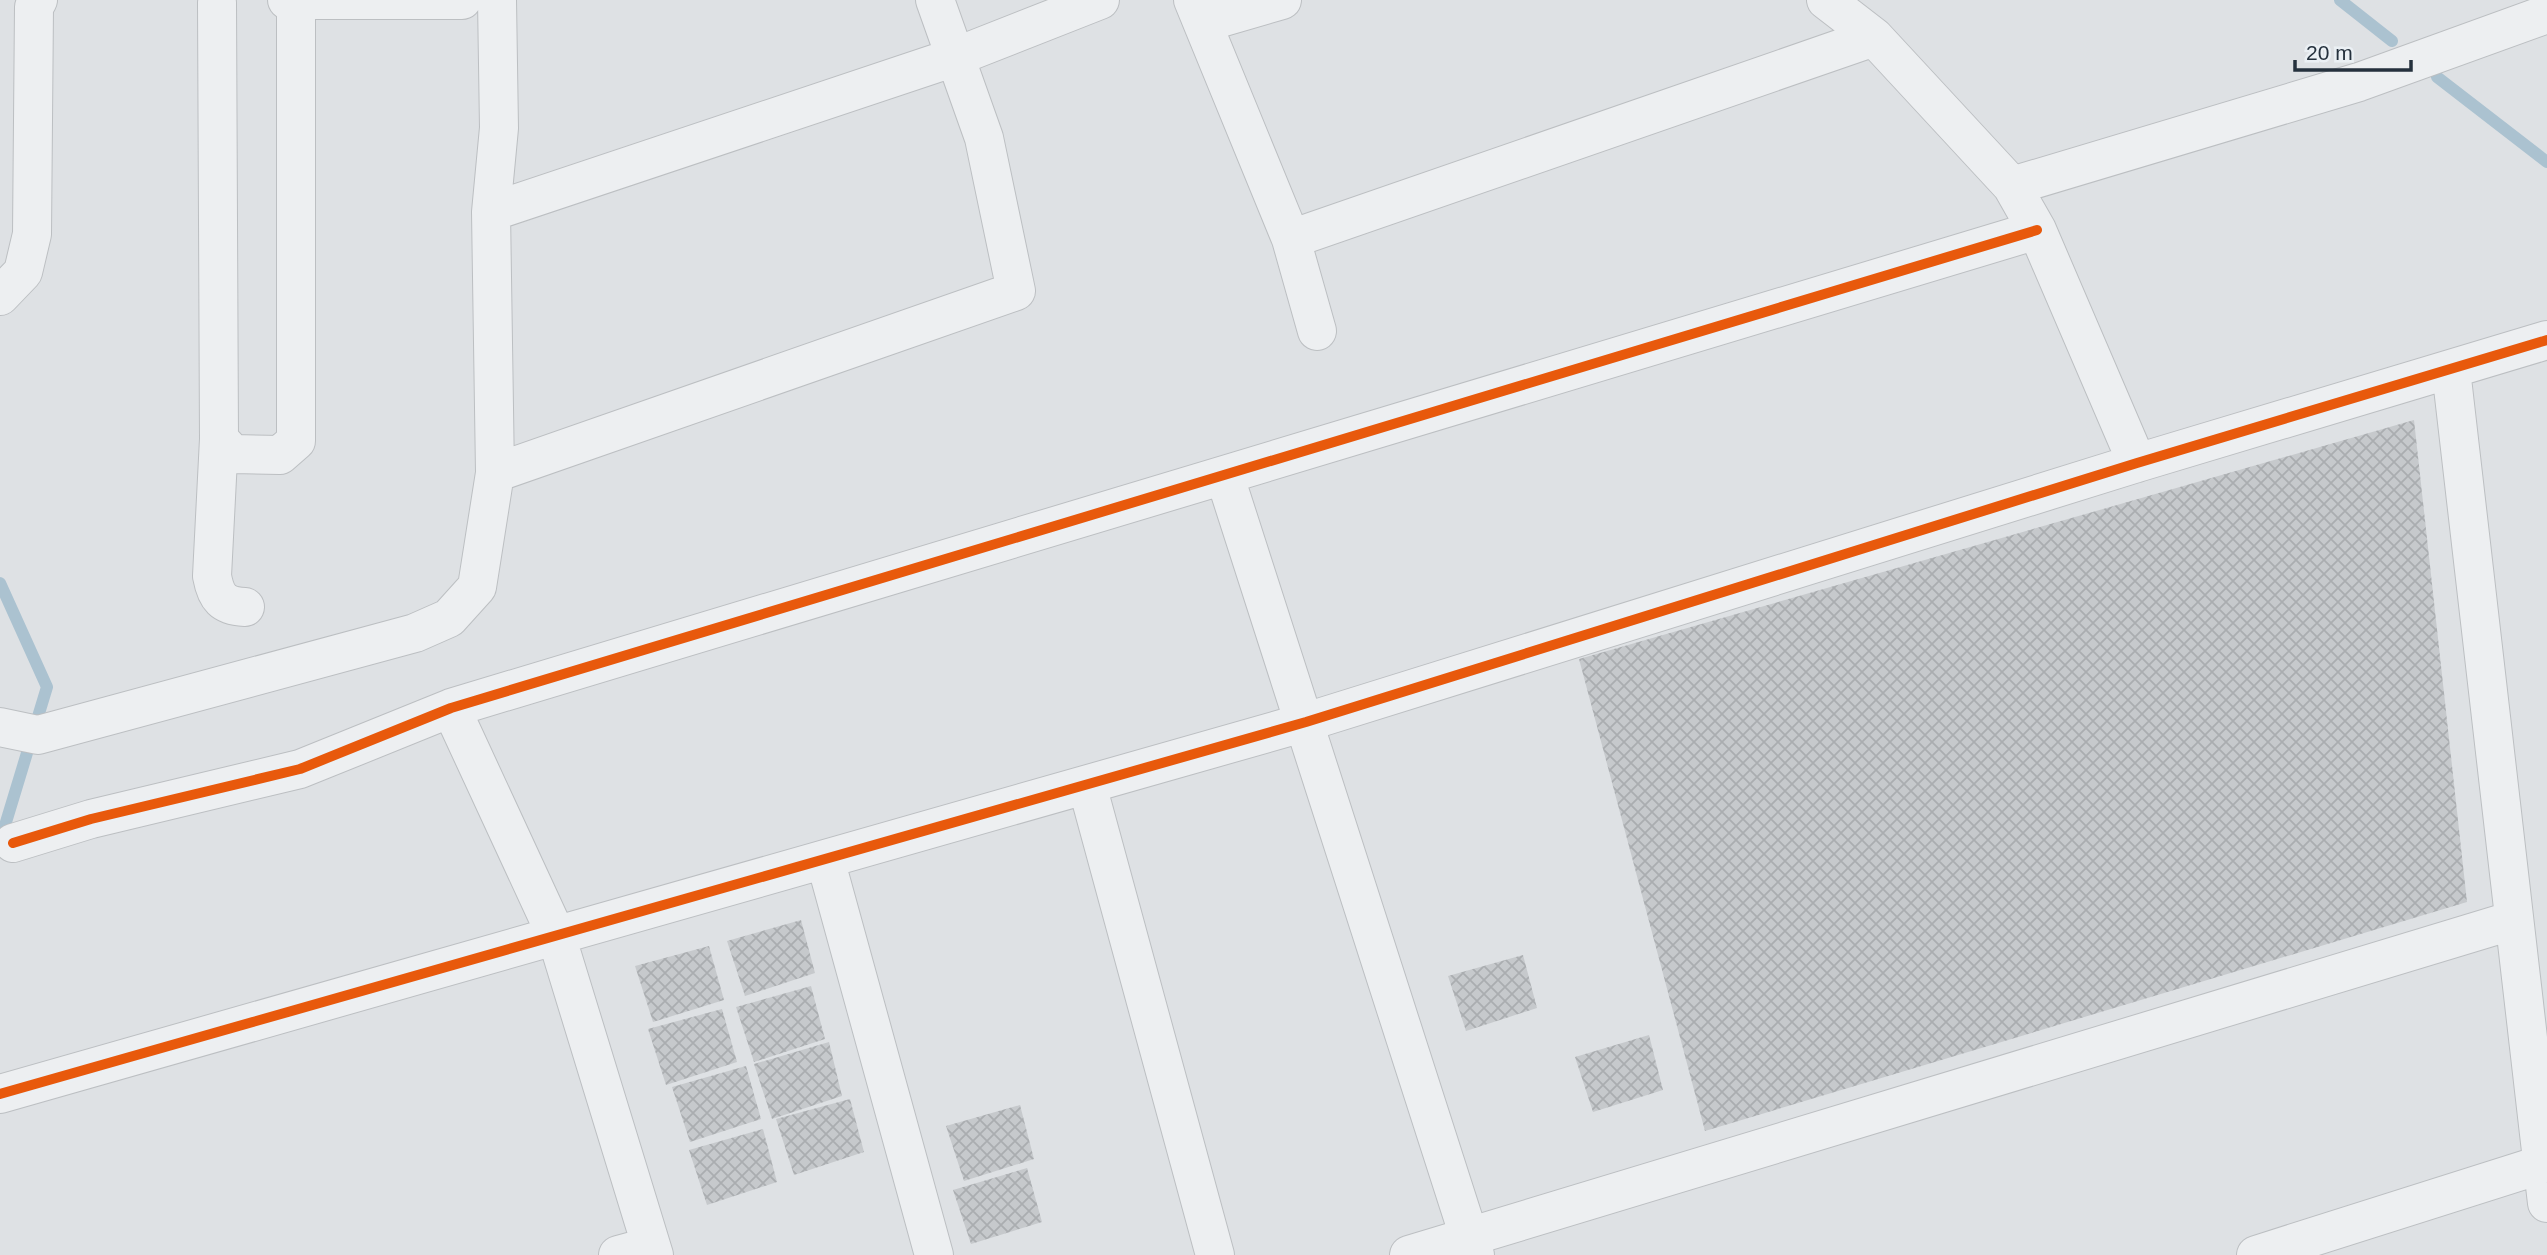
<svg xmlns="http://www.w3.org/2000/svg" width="2547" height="1255" font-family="Helvetica,sans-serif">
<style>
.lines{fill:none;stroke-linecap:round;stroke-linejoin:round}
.stream{stroke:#abc2d0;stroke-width:12}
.building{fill:url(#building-cross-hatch)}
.minor-casing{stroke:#bcbfc2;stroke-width:40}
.minor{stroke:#edeff1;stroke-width:38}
.cycleway-casing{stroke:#ebf0f4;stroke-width:15}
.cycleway{stroke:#e8590c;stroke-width:10}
</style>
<defs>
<pattern id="building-cross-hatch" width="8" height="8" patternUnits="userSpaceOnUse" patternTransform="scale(1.75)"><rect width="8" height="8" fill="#c6c9cc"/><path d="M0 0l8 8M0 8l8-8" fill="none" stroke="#aaadb0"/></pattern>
</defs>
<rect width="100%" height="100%" fill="#dee1e4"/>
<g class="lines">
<!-- stream -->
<path class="stream" d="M 2340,0 L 2392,41
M 2437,77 L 2547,162
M 0,583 L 47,687 L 0,842"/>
</g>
<!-- building -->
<path class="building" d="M 2414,420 L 2467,902 L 1705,1131 L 1579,659 Z
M 801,920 L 815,973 L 745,996 L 727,941 Z
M 709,946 L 724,1000 L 653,1022 L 635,966 Z
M 1523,955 L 1537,1008 L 1466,1031 L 1448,976 Z
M 811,986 L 825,1039 L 754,1062 L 736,1007 Z
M 722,1009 L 737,1062 L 666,1085 L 648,1029 Z
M 1649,1035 L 1663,1090 L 1593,1112 L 1575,1057 Z
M 829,1042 L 842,1096 L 772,1119 L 754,1064 Z
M 746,1066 L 761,1119 L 690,1142 L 672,1087 Z
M 850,1099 L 864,1152 L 794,1175 L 776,1119 Z
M 1020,1105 L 1034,1159 L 964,1181 L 946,1126 Z
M 763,1129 L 777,1182 L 707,1205 L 689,1150 Z
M 1027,1168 L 1042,1222 L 971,1244 L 953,1190 Z"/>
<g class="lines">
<defs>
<path id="minor" d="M 287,0 L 462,0
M 1193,0 L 1291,239 L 1317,331
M 1826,0 L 1874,37 L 2012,186 L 2037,230 L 2137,463
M 217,3 L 219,439 L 233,454 L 280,455 L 296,441 L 296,0
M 1203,23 L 1282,0
M 2012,186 L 2359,82 L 2547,14
M 491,212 L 955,57 L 1100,0
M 1291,239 L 1874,37
M 0,296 L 23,272 L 32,234 L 34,7 L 38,0
M 2451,370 L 2547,1203
M 219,439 L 212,576 C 216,598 223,606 245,607
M 495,473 L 1016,291 L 984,138 L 935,0
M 1225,477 L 1475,1255
M 451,708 L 556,935 L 654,1255
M 0,727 L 38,735 L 415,633 L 449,618 L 477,587 L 495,473 L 491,212 L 499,128 L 497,0
M 1087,785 L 1215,1255
M 13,843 L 91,819 L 300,769 L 451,708 L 2037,230
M 825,859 L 934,1255
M 0,1094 L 1306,722 L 2137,463 L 2547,340
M 618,1255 L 651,1246
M 1409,1255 L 2514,920
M 2256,1255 L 2543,1164"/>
</defs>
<!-- minor casing -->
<use href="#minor" class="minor-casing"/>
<!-- minor -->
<use href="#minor" class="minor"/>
<defs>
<path id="cycleway" d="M 13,843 L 91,819 L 300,769 L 451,708 L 2037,230
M 0,1094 L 1306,722 L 2137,463 L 2547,340"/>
</defs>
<!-- cycleway casing -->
<use href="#cycleway" class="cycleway-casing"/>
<!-- cycleway -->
<use href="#cycleway" class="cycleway"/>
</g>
<!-- scale -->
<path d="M2295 60v10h116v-10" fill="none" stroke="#25313d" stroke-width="3.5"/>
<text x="2306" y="60" font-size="21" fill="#25313d" stroke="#ebf0f4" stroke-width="5" paint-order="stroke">20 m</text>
</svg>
